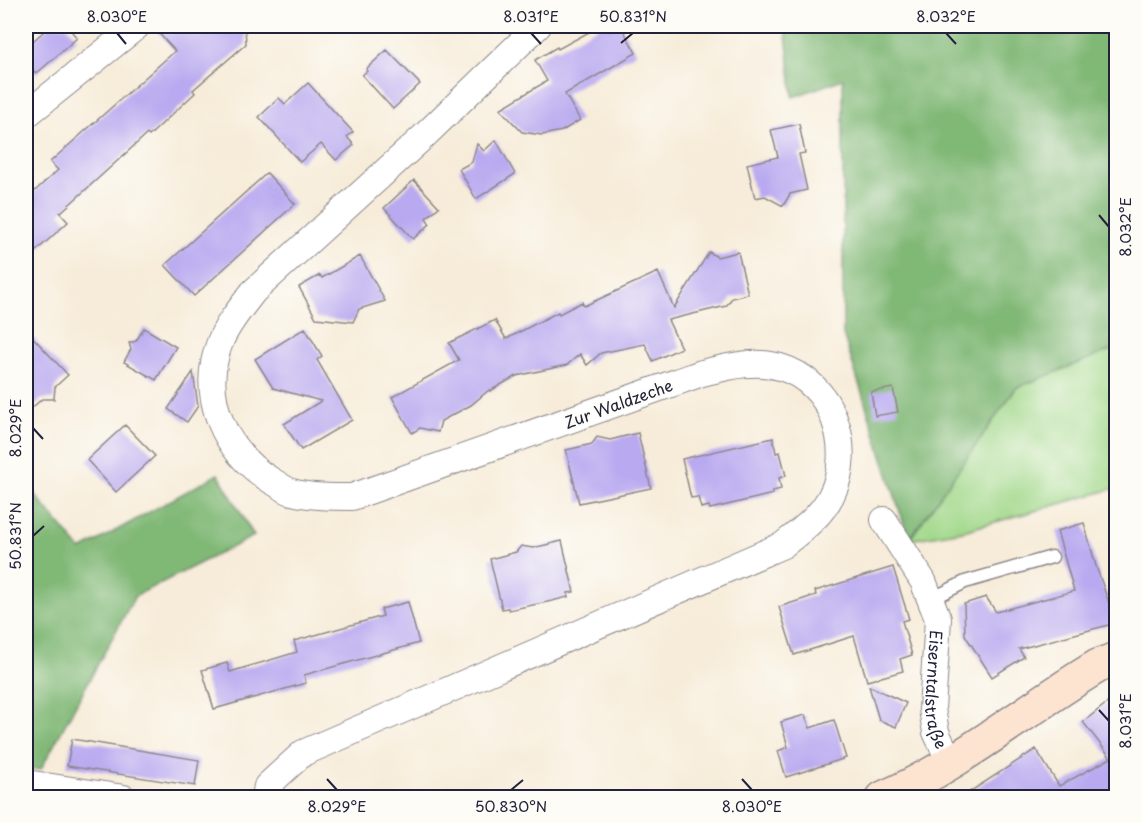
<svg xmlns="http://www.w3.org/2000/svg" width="1142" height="823" font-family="'Playpen Sans',sans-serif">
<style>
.green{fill:#a1d88a;stroke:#627d62;stroke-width:1.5}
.forest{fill:#80b876;stroke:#516d58;stroke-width:1.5}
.building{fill:#b9a9f0}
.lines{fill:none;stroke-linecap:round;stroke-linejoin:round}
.service-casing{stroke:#8c878a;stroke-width:15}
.minor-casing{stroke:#8c878a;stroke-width:28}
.secondary-casing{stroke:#8c878a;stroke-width:36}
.service{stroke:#fff;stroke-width:12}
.minor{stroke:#fff;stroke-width:26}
.secondary{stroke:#fde4d1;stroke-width:33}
.ticks{fill:none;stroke:#22223b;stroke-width:2}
.labels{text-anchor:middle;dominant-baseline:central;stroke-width:4.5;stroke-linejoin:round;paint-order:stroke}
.street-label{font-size:16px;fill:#22223b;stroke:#fdfcf7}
.neatline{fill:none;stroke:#22223b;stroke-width:2}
.ticks-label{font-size:15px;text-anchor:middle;fill:#22223b}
</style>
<rect width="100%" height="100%" fill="#fdfcf7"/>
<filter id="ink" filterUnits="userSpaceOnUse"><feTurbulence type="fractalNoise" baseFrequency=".0167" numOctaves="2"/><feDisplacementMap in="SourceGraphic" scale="12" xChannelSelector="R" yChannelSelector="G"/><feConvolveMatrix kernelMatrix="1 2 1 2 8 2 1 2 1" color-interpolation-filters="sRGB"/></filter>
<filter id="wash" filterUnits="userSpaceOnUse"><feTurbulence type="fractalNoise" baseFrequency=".008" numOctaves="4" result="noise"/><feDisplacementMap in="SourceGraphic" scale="24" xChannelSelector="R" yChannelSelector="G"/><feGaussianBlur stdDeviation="1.35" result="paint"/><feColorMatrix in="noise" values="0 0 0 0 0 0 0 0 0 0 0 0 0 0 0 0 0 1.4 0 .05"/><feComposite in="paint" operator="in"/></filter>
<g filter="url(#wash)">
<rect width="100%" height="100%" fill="#f7ecd9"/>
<!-- green -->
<path class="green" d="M 1116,348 L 1116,488 L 963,531 L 909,540 L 1016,388 Z"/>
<!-- forest -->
<path class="forest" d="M 785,26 L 1116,26 L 1116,348 L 1016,388 L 909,540 L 843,334 L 843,79 L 793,97 Z
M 218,474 L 254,536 L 135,596 L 41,769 L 26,770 L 26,484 L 81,550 Z"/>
<g id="blocks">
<!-- building -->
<path class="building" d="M 50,26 L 67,26 L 77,38 L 36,74 L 26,62 L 26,47 Z
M 152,26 L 245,26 L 246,44 L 193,90 L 195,93 L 149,136 L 147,134 L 60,213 L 68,222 L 26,260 L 26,199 L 58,170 L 50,162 L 175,51 Z
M 600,26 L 621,26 L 636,53 L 565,94 L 580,120 L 562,131 L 542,135 L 522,132 L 500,109 L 547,81 L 535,60 L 557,47 L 558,49 Z
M 387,50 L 420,84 L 393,109 L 362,75 L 367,71 L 366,69 Z
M 308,83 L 353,132 L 347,137 L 354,145 L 336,160 L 321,144 L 300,162 L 259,117 L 279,98 L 285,104 Z
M 799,124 L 805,153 L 799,154 L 807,190 L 790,194 L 783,206 L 765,196 L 755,198 L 747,164 L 778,157 L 771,130 Z
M 496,140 L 515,174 L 476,199 L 459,169 L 472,162 L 477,144 L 484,151 Z
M 267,173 L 295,204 L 194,296 L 165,265 Z
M 414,180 L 439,207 L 426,218 L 430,224 L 413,239 L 384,208 Z
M 709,252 L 717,257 L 738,252 L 748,294 L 732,298 L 726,306 L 668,320 L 681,348 L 653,361 L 645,344 L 601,353 L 587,365 L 580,354 L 567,365 L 516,376 L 490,391 L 489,390 L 471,405 L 441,421 L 438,432 L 420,428 L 412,433 L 392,397 L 459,360 L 449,343 L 495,320 L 506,339 L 558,312 L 559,314 L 582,302 L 584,306 L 658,272 L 674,308 Z
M 360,256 L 385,301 L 359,309 L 353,322 L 316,318 L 299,287 L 320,275 L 322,278 Z
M 144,328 L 176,347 L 156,380 L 124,362 L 131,349 L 129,343 L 136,341 Z
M 305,328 L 322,356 L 317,360 L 352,420 L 301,450 L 284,424 L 321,401 L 273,388 L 255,359 Z
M 26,330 L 68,375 L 55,387 L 54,399 L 42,399 L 26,413 Z
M 193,372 L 198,406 L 187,422 L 168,409 Z
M 893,388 L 898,412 L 875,416 L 871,392 Z
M 125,425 L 155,456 L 116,492 L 87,460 Z
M 638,433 L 651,488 L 579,503 L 566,450 L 592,444 L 597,437 L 610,440 Z
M 773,438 L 776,453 L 780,452 L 786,476 L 779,478 L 781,489 L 773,491 L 773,494 L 710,509 L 709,506 L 701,508 L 698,497 L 691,498 L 682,459 Z
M 1084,523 L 1096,566 L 1116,623 L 1019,649 L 1024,657 L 992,677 L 965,635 L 964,604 L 986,597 L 996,612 L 1074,591 L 1057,531 Z
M 562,541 L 574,592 L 568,593 L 568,597 L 552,601 L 509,610 L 508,608 L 502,609 L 490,559 L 516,552 L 521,546 L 533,548 Z
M 893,567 L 909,619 L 902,621 L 912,655 L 900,659 L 903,671 L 867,681 L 854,636 L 794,655 L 779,607 L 816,595 L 815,591 Z
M 408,602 L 419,643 L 304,675 L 306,683 L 214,709 L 202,670 L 227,663 L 230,672 L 297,652 L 294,641 L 383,616 L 381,609 Z
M 869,686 L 906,703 L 896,727 L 879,720 Z
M 1116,696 L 1116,798 L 960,798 L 1036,749 L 1059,786 L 1111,758 L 1083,722 Z
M 805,715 L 810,728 L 834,720 L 846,758 L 786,777 L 778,751 L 788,747 L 781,722 Z
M 72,739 L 199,760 L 195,786 L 67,766 Z"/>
</g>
</g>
<g filter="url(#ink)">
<use href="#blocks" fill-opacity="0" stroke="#8c878a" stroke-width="1.5"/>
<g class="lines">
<defs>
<path id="service" d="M 930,600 L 965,582 L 1052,557"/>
<g id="minor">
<path d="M 26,115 L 137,26"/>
<path id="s1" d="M 884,520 L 923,581 L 938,619 L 932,709 L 936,732 L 950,762"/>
<path d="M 26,783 L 124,798"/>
<path d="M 265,798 L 267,786 L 303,753 L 783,545 C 802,530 820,517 831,496 C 855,449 833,382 780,367 C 754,359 727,367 702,373 L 352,497 C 331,497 312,497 292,492 C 285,490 278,484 272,481 C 224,452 199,396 220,342 C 227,324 241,308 253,292 L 422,138 L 538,26"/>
</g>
<path id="secondary" d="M 883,798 C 960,765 1026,709 1098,666 L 1116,659"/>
</defs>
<!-- service casing -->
<use href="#service" class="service-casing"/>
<!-- minor casing -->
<use href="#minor" class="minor-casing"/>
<!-- secondary casing -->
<use href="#secondary" class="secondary-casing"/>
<!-- service -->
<use href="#service" class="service"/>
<!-- minor -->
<use href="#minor" class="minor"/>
<!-- secondary -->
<use href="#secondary" class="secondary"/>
</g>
</g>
<!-- ticks -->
<path class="ticks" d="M 117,33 L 126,44M 531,33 L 541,44M 946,33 L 956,44M 621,43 L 633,33M 1099,215 L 1109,227M 33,428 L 43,439M 33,536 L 44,526M 1099,710 L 1109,721M 327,779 L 337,790M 742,779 L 752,790M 511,790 L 523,780"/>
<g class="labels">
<!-- street labels -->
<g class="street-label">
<text transform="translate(618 403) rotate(-20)">Zur Waldzeche</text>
<text stroke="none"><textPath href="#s1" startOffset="184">Eiserntalstraße</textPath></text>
</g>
</g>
<!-- margin -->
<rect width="1142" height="823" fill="none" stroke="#fdfcf7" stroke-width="66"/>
<rect x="33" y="33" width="1076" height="757" class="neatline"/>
<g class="ticks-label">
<text x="117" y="22">8.030°E</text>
<text x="531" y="22">8.031°E</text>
<text x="633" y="22">50.831°N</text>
<text x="946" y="22">8.032°E</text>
<text transform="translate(1126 227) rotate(-90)" y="5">8.032°E</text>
<text transform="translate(16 428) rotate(-90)" y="5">8.029°E</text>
<text transform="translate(16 536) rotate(-90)" y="5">50.831°N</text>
<text transform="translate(1126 721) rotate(-90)" y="5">8.031°E</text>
<text x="337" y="812">8.029°E</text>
<text x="511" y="812">50.830°N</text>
<text x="752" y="812">8.030°E</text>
</g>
</svg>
